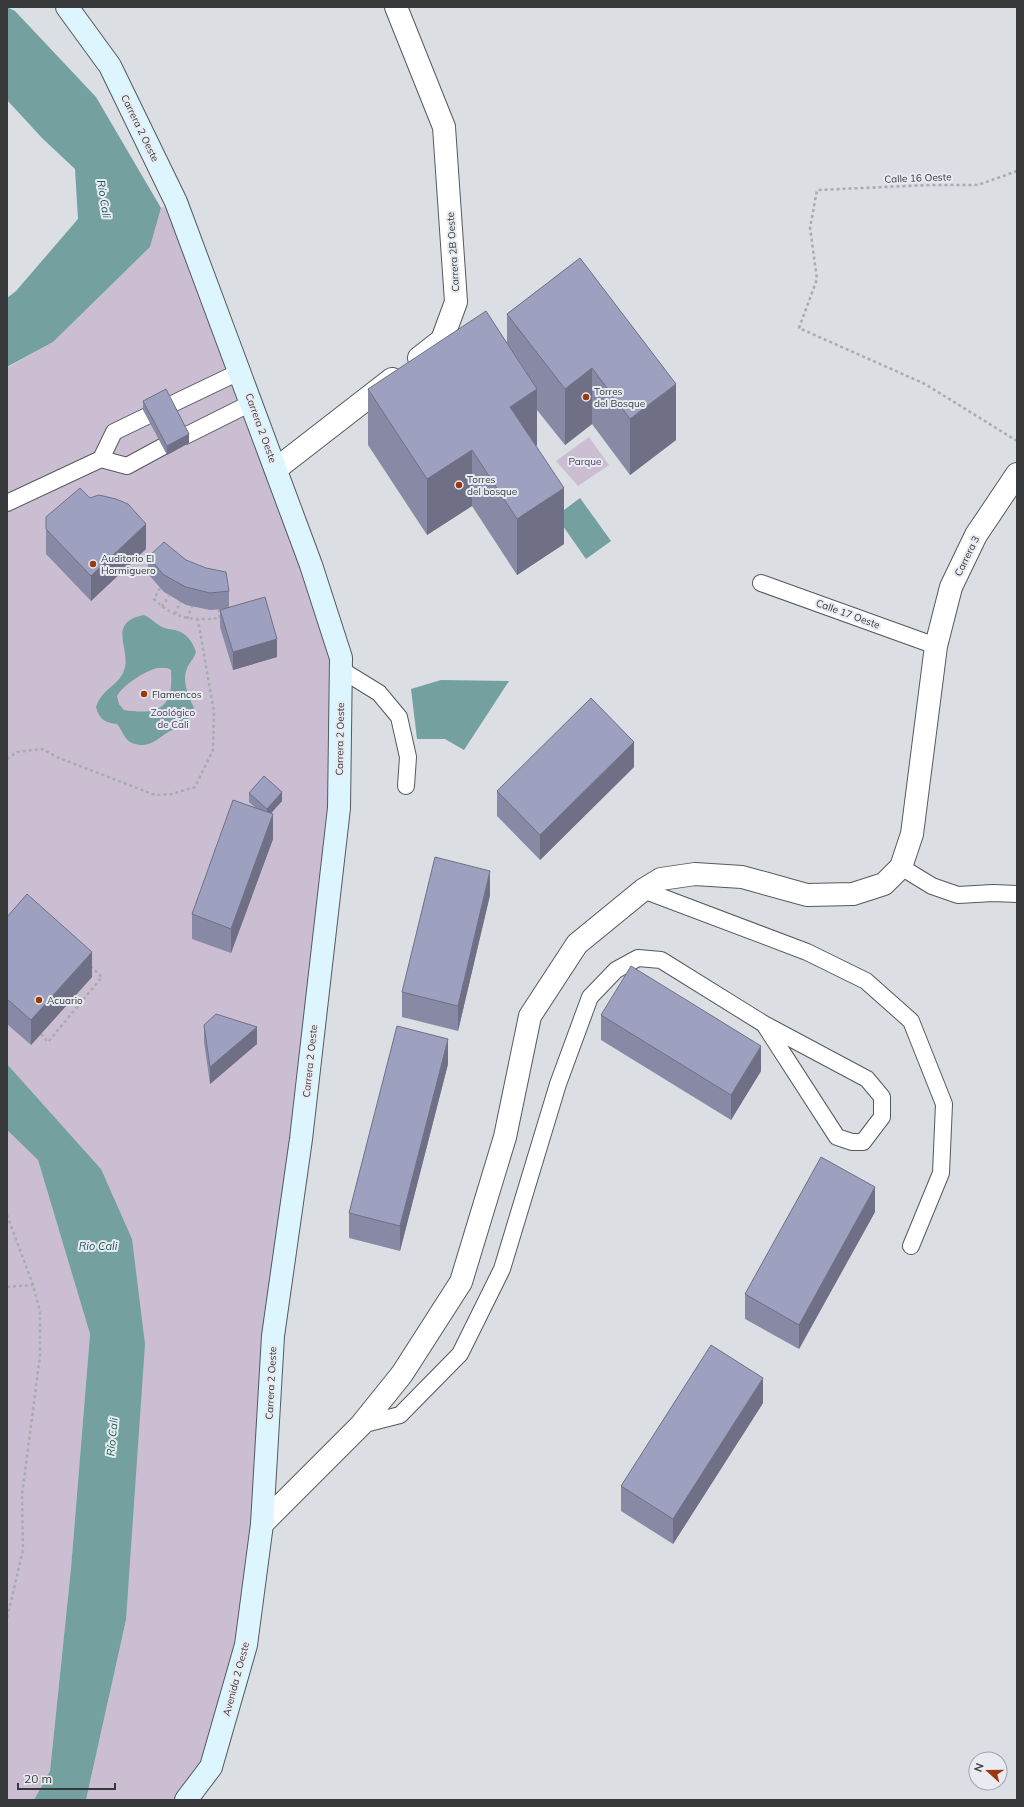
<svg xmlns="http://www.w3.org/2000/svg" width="1024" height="1807" font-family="Mulish,sans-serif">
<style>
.green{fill:#cbbed3}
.water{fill:#75a0a0;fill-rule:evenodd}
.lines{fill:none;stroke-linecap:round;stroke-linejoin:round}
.lane-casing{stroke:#55595d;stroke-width:18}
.street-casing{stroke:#55595d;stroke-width:24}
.secondary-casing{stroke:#55595d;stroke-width:24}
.path{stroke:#a8abaf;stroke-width:2.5;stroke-dasharray:3 3;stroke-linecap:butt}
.lane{stroke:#fff;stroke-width:16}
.street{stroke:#fff;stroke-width:22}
.secondary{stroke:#dcf5ff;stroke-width:22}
.wall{fill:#888aa5}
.shaded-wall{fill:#6f7086}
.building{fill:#9ea0c0;stroke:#6f7086}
.poi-dot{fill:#9d380e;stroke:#e8ecf2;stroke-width:1.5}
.labels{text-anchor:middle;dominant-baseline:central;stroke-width:4;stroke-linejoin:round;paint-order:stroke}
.street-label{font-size:10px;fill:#36383a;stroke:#e8ecf2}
.poi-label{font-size:10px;fill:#36383a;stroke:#e8ecf2;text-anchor:start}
.park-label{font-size:10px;fill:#533863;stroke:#e8ecf2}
.water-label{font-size:11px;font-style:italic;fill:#185656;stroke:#e8ecf2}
</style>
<rect width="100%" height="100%" fill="#dbdfe4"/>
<!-- green -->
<path class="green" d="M 176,202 L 341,658 L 339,808 L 262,1524 L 211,1767 L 186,1800 L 86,1800 L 126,1620 L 101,1169 L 7,1064 L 7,368 L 53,342 L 150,247 L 161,208 Z
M 589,437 L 609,465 L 578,486 L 556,461 Z
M 7,1130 L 38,1160 L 90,1334 L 71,1568 L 50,1771 L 34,1800 L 7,1800 Z"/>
<!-- water -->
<path class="water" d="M 7,7 L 15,11 L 96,97 L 161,208 L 150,247 L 53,342 L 7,367 L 7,298 L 16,291 L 78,219 L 75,169 L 42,138 L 7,100 Z
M 580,498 L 611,541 L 586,559 L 556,516 Z
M 144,615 C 151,618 156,624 162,627 C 166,629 171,629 175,630 C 187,633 192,641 196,652 C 194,658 191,661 188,666 C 181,680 188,695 194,708 C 191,713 189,720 184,724 C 180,729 175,729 170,731 C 157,738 149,751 130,742 C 124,738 122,730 117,724 C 105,723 99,719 96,707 C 102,689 116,687 123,673 C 134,651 104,623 144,615 ZM 158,668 L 167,668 L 171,670 C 174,709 158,715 124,710 L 119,704 L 117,696 C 123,685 146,670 158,668 Z
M 441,680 L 509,681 L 464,750 L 445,739 L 417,739 L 411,689 Z
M 7,1064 L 101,1169 L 132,1239 L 145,1344 L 126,1620 L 86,1800 L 34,1800 L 50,1771 L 71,1568 L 90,1334 L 38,1160 L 7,1130 Z"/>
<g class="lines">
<defs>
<path id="lane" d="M 170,405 L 239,372
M 185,436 L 251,403
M 101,459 L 127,466 L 162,447
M 7,503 L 101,459 L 114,432 L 147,416
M 761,583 L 936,646
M 340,669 L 379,693 L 399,717 L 408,757 L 406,786
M 901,867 L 932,886 L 958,895 L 993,893 L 1017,894
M 643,890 L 807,952 L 866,981 L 911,1021 L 944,1104 L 941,1173 L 911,1246
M 361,1425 L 400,1415 L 460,1354 L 502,1269 L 558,1084 L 590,997 L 616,970 L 638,958 L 661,960 L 764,1024 L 867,1079 L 882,1097 L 882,1117 L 863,1142 L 852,1142 L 837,1137 L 764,1024"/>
<path id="street" d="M 396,7 L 444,127 L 456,302 L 442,340 L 419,358
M 276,469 L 392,379
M 262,1524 L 361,1425 L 402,1374 L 461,1282 L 505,1137 L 530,1016 L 577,944 L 643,890 L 661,879 L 695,874 L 742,877 L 807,895 L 853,894 L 884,884 L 901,867 L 912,834 L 936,646 L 951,587 L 976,535 L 1017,474"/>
<path id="secondary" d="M 67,7 L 110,66 L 176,202 L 311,565 L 341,658 L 339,808 L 301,1139 L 273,1336 L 262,1524 L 246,1645 L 211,1767 L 186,1800"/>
</defs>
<!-- lane casing -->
<use href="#lane" class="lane-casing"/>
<!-- street casing -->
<use href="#street" class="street-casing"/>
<!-- secondary casing -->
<use href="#secondary" class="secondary-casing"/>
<!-- path -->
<path class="path" d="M 1017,171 L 978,185 L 930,185 L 817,190 L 810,228 L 817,279 L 799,328 L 925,384 L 1017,441
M 160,588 L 154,599 C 174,619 192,621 220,618 L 219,609
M 162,607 L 169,596
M 175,614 L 180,602
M 187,619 L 192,606
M 7,759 L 17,752 L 42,749 L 59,758 L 155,795 L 172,794 L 195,787 L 213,750 L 214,712 L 198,620
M 41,1034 L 48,1042 L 102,977 L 90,966
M 7,1215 L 33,1285 L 40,1312 L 40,1356 L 22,1495 L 23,1550 L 7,1618
M 7,1287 L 33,1285"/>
<!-- lane -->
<use href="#lane" class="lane"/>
<!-- street -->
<use href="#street" class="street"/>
<!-- secondary -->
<use href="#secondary" class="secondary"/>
</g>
<!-- wall -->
<path class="wall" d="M 580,258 L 676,440 L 630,475 L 592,424 L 565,445 L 537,410 L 537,445 L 536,446 L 564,544 L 517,575 L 472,506 L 427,535 L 368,445 L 368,389 L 507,344 L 507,314 Z
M 143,401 L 189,443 L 167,455 L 143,410 Z
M 90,498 L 146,549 L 91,601 L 46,554 L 46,529 Z
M 148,557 L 186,560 L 229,591 L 229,607 L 277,657 L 233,670 L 220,627 L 220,610 L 224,609 L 210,610 L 186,605 L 164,592 L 148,574 Z
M 634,767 L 540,860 L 497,816 L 497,791 Z
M 249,793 L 282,801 L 270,813 L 273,839 L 231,953 L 192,939 L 192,914 L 256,808 L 249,802 Z
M 490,895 L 458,1031 L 402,1017 L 402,992 Z
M 7,917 L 92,977 L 31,1045 L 7,1024 Z
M 601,1015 L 761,1071 L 731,1120 L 601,1040 Z
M 204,1025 L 257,1044 L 210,1084 L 204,1042 Z
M 448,1064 L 400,1251 L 349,1238 L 349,1213 Z
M 875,1212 L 799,1349 L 745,1319 L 745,1294 Z
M 763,1403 L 673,1544 L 621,1511 L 621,1486 Z"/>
<!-- shaded-wall -->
<path class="shaded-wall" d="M 592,368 L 592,424 L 565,445 L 565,389 Z
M 676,384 L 676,440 L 630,475 L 630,419 Z
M 537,389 L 537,445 L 510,463 L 510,407 Z
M 189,434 L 189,443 L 167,455 L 167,446 Z
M 472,450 L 472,506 L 427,535 L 427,479 Z
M 564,488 L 564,544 L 517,575 L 517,519 Z
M 146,524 L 146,549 L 91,601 L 91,576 Z
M 277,639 L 277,657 L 233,670 L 233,652 Z
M 634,742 L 634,767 L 540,860 L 540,835 Z
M 282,792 L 282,801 L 267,818 L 267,809 Z
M 273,814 L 273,839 L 231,953 L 231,929 Z
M 490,871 L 490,895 L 458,1031 L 458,1006 Z
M 92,952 L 92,977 L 31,1045 L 31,1020 Z
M 257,1027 L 257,1044 L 210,1084 L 210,1067 Z
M 448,1039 L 448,1064 L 400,1251 L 400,1226 Z
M 761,1046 L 761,1071 L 731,1120 L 731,1095 Z
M 875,1187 L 875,1212 L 799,1349 L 799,1325 Z
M 763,1378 L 763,1403 L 673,1544 L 673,1519 Z"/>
<!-- building -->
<path class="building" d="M 580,258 L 676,384 L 630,419 L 592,368 L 565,389 L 507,314 Z
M 486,311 L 537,389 L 510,407 L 564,488 L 517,519 L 472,450 L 427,479 L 368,389 Z
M 166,389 L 189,434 L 167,446 L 143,401 Z
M 80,488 L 90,498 L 99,495 L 116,499 L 128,504 L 146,524 L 91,576 L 46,529 L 46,517 Z
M 164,542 L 186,560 L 206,568 L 226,572 L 229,591 L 210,593 L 186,587 L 164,575 L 148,557 Z
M 265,597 L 277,639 L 233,652 L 220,610 Z
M 591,698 L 634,742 L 540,835 L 497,791 Z
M 264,776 L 282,792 L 267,809 L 249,793 Z
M 233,800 L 273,814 L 231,929 L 192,914 Z
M 435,857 L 490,871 L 458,1006 L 402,992 Z
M 27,894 L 92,952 L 31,1020 L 7,999 L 7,917 Z
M 631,966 L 761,1046 L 731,1095 L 601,1015 Z
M 216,1014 L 257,1027 L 210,1067 L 204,1025 Z
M 397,1026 L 448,1039 L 400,1226 L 349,1213 Z
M 821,1157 L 875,1187 L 799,1325 L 745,1294 Z
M 711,1345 L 763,1378 L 673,1519 L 621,1486 Z"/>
<!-- markers -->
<g class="poi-dot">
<circle cx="586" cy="397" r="4"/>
<circle cx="459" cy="485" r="4"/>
<circle cx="93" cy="564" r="4"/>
<circle cx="144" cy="694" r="4"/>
<circle cx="39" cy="1000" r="4"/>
</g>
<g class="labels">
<!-- street labels -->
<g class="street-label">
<text transform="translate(140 128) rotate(64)">Carrera 2 Oeste</text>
<text transform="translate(918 178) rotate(-2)">Calle 16 Oeste</text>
<text transform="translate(453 252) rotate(-94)">Carrera 2B Oeste</text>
<text transform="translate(261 428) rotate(70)">Carrera 2 Oeste</text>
<text transform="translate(967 556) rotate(-64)">Carrera 3</text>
<text transform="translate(848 614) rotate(20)">Calle 17 Oeste</text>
<text transform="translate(340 739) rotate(-89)">Carrera 2 Oeste</text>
<text transform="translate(310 1061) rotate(-84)">Carrera 2 Oeste</text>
<text transform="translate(271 1383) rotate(-87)">Carrera 2 Oeste</text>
<text transform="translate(236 1679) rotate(-75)">Avenida 2 Oeste</text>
</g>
<!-- poi labels -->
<g class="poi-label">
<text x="594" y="391">Torres<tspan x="594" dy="12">del Bosque</tspan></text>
<text x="467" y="479">Torres<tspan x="467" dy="12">del bosque</tspan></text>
<text x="101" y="558">Auditorio El<tspan x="101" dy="12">Hormiguero</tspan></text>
<text x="152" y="694">Flamencos</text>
<text x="47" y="1000">Acuario</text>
</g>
<!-- park labels -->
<g class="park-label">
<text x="585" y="461">Parque</text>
<text x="173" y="712">Zoológico<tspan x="173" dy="12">de Cali</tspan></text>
</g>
<!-- water labels -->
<g class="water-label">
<text transform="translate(104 199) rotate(81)">Río Cali</text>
<text x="98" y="1246">Rio Cali</text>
<text transform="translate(112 1437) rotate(-85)">Río Cali</text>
</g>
</g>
<!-- border -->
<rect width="1024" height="1807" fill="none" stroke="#36383a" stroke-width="16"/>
<!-- north arrow -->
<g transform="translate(988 1771) rotate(291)"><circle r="19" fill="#e8ecf2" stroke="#a1a4a8"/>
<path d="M0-3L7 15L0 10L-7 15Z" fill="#9d380e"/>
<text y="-6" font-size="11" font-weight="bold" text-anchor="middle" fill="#36383a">N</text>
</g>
<!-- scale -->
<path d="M18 1783v6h97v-6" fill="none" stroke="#36383a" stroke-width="2"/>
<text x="24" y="1783" font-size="12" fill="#36383a" stroke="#e8ecf2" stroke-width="3" paint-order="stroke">20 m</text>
</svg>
